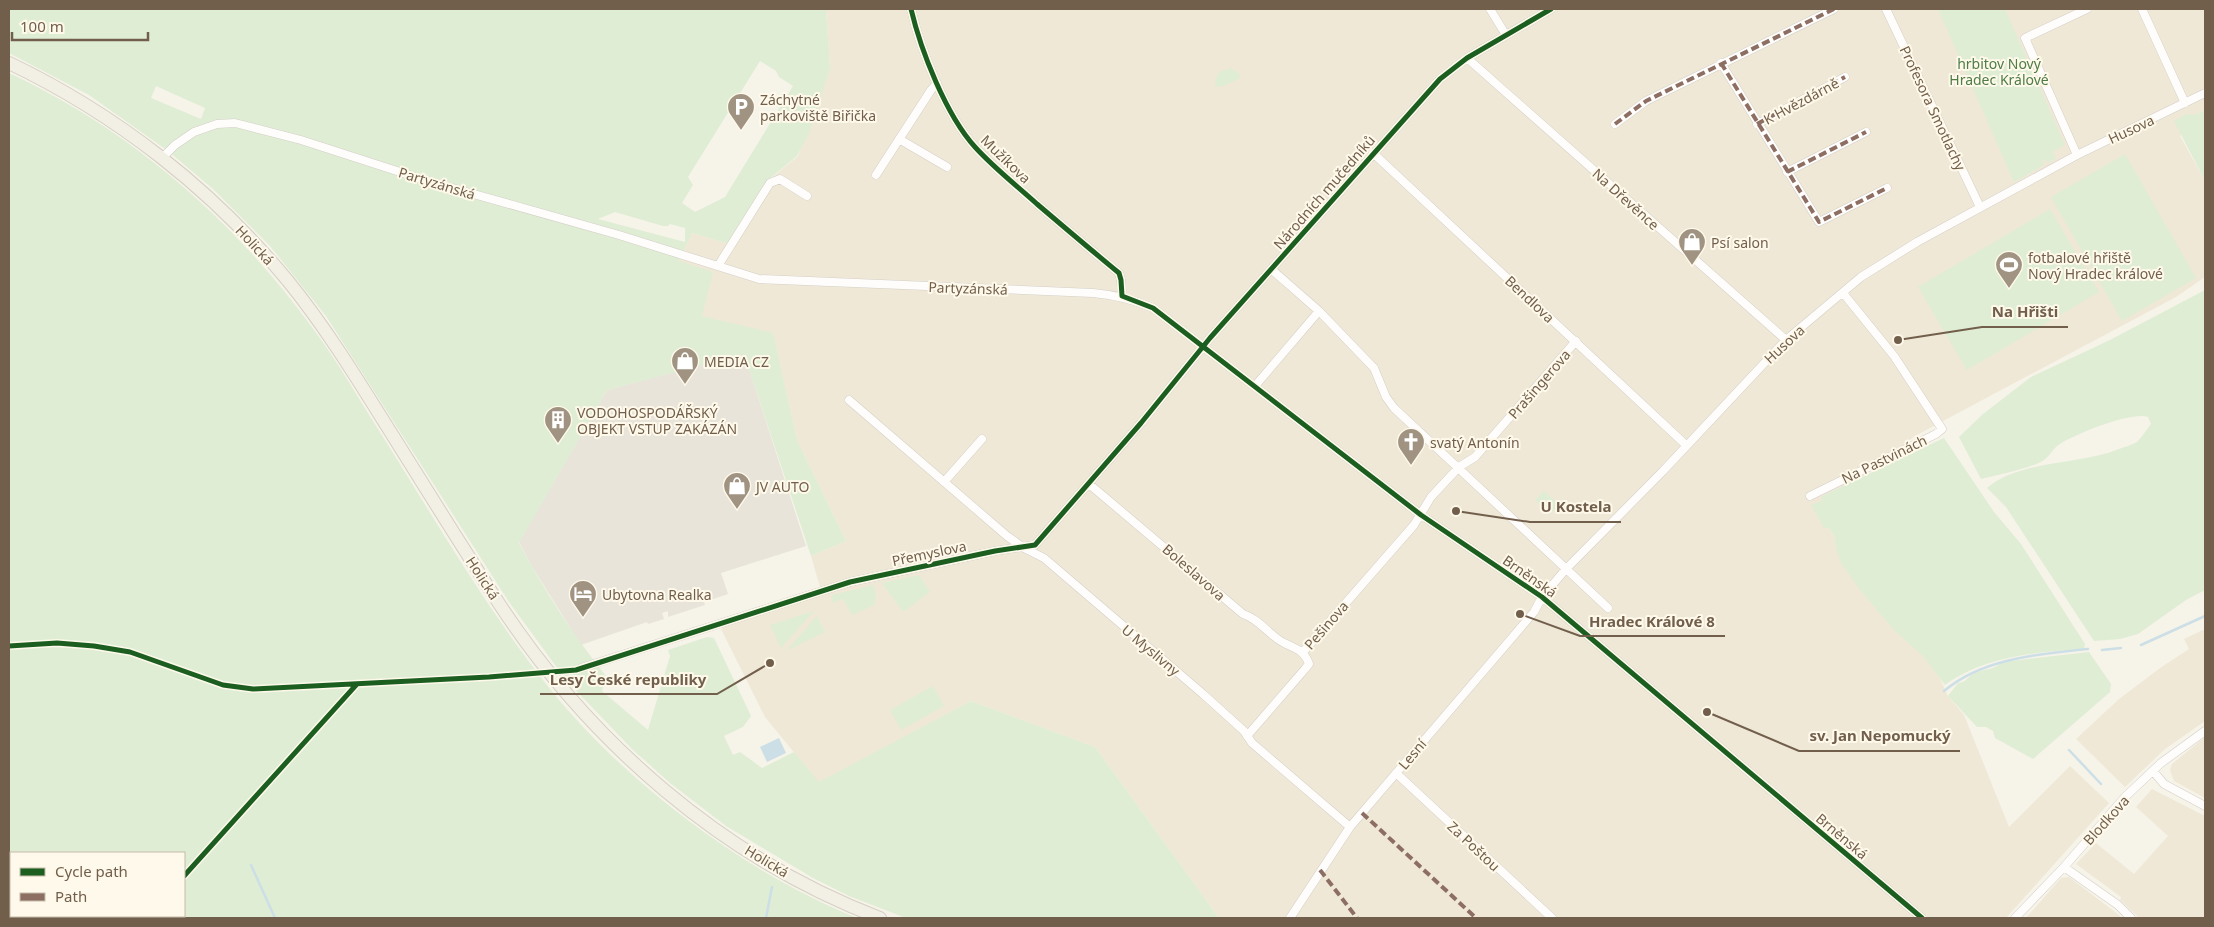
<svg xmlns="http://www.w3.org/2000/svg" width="2214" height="927" font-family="'Noto Sans',sans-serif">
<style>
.residential{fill:#efe8d7}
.industrial{fill:#e8e4da}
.green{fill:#dfedd4;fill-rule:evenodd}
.water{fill:#ccdfe6}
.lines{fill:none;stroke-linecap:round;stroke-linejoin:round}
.stream{stroke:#ccdfe6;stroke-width:2.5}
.minor-casing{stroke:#d4cfc6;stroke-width:9}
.primary-casing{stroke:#d5cfc5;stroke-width:14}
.minor{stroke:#fefdfc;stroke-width:8}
.primary{stroke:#f2efe5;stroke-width:12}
.quiet{stroke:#8d6e63;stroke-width:4;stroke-dasharray:8 4;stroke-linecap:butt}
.cycleway-casing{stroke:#fef9ea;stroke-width:8}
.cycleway{stroke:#1b5e20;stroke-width:5}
.labels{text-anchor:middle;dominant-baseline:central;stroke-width:4;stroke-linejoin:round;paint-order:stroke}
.park-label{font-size:14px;fill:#4e7d46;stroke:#fef9ea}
.poi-label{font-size:14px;fill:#725f4b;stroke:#fef9ea;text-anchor:start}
.street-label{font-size:14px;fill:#725f4b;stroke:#fef9ea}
.leader{fill:none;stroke:#725f4b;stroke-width:2}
.callout-dot{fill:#725f4b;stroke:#fef9ea;stroke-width:2}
.callout-label{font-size:15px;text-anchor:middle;font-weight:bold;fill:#725f4b;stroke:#fef9ea;stroke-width:4;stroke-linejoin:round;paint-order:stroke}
</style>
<rect width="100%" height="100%" fill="#f6f3e9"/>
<!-- residential -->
<path class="residential" d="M 826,9 L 2205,9 L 2205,109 L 2196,115 L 2180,136 L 2205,181 L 2205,277 L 2176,297 L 1915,436 L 1863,476 L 1823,496 L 1829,528 L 1835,537 L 1836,543 L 1939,676 L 1948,696 L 1964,715 L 2009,827 L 2070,766 L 2109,803 L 2006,918 L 1219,918 L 1095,747 L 971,701 L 819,783 L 765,717 L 721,629 L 727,625 L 822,594 L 811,556 L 846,541 L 797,440 L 773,334 L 701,316 L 679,261 L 692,233 L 729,244 L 769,180 L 798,156 L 830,68 Z
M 2205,629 L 2205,721 L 2165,749 L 2125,787 L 2076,739 L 2119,699 L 2160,668 L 2189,649 L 2184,639 Z
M 2205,737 L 2205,798 L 2174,781 L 2170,770 L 2172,764 Z
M 2152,789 L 2205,816 L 2205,918 L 2139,918 L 2120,900 L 2121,897 L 2076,864 L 2096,843 L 2134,874 L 2168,836 L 2136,807 Z
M 2069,877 L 2119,915 L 2122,918 L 2026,918 L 2061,878 Z"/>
<!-- industrial -->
<path class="industrial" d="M 744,353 L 806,546 L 721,573 L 728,594 L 704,602 L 705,605 L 668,617 L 668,611 L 662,613 L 664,619 L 648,624 L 647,622 L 581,645 L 531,565 L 519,542 L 607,390 Z"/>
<!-- green -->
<path class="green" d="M 9,9 L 826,9 L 830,68 L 809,133 L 797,156 L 768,180 L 729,244 L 692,233 L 679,261 L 713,272 L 702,316 L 773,333 L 797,440 L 846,541 L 811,556 L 744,354 L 607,390 L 519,543 C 544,590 573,635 606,676 L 602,691 L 648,730 L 670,656 L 668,650 L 707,637 L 714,638 L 751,716 L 743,727 L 724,736 L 733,755 L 740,752 L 762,768 L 794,752 L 819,782 L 971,701 L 1095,747 L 1219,918 L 906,918 L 849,896 L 813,878 L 726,826 L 670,783 L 632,749 L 566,680 L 509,602 L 326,316 L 270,246 L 213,189 L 168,151 L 89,95 L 9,53 ZM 760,61 L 776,71 L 779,77 L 793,86 L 725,197 L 695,212 L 682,203 L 693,185 L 688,177 ZM 156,86 L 205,108 L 201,119 L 151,98 ZM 615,212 L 663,226 L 668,226 L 670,224 L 685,228 L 685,242 L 598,219 Z
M 1938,9 L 2005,9 L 2065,145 L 2052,152 L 2056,158 L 2048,163 L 2045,159 L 2042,161 L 2044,165 L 2014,182 Z
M 1231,68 L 1240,74 L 1239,79 L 1220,87 L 1216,86 L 1215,82 L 1219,72 Z
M 9,73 C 129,129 233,219 311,326 C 333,355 352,387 371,418 C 429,509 483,605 550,689 C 627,784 744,872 857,918 L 9,918 ZM 11,853 L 184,853 L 184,916 L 11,916 Z
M 2205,109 L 2205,181 L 2174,121 L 2186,114 L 2196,115 Z
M 2125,154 L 2196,278 L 2122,321 L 2051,197 Z
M 2050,209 L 2099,292 L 1967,370 L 1918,287 Z
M 2205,290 L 2205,590 L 2186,600 L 2138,634 L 2120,639 L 2094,641 L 2006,507 L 1987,488 C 2019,460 2080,465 2119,449 C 2124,447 2132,445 2137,442 C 2142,437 2147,429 2151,424 L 2148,417 C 2131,411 2072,435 2057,446 C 2052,450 2049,457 2044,460 C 2035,467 1994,476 1981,479 L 1959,437 L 1983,414 L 2031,377 L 2110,340 Z
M 1944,438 L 1994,512 L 2021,544 L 2085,644 L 2084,649 C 2037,652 1984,656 1945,685 L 1923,656 L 1895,631 L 1860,590 L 1841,563 L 1836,549 L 1835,537 L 1829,528 L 1824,528 L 1811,505 L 1822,501 L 1822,496 Z
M 1544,491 L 1559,505 L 1550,514 L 1535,500 Z
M 919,575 L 930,592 L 903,612 L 882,583 Z
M 874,585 L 876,598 L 874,605 L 852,615 L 843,599 L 833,603 L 832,595 Z
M 814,611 L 781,648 L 770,625 Z
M 817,616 L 825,632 L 786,651 Z
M 2089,652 L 2111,684 L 2110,692 L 2033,759 L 1995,738 L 1993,731 L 1986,727 L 1977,727 L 1948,696 L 1958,683 C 1967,682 1968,676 1975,673 C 1984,669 1995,670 2002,662 Z
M 933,686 L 944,706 L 901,730 L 890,710 Z"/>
<!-- water -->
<path class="water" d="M 779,738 L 786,753 L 767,762 L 760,747 Z"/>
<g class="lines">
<!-- stream -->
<path class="stream" d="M 2141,645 L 2205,616
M 2102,650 L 2121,648
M 1944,691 C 1983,658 2039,654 2088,649
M 2069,750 L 2101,784
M 251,865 L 275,918
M 766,918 L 772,887"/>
<defs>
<path id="minor" d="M 911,9 C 921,51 946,115 975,147 C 994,168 1016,185 1037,204 C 1064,227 1091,250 1119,273 L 1121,280 L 1122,296
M 1490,9 L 1506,35
M 1886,9 L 1980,207
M 2142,9 L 2185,103
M 1467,58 L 1786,340
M 1721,63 L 1819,222 L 1887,188
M 1615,124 L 1646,101 L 1834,9
M 1757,124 L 1845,77
M 899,139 L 947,167
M 1373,153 L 1686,445
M 2077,155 L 2025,38 L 2087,9
M 162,158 L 175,145 L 194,132 L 217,124 L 235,123 L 301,140 L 431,182 L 619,235 L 759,279 L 1093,293 C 1115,295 1133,299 1153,308 L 1421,515 L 1542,597 L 1922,918
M 1787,172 L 1866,132
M 876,175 L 931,90 L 937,83
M 718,266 L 770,183 L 780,179 L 807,196
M 1271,269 L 1319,311 L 1374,368 L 1386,397 L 1394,408 L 1608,608
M 1255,386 L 1319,311
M 849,400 L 1007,536 L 1024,548 L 1044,558 L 1203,694 L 1244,731 L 1252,743 L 1350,827
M 944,482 L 982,439
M 1089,484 L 1243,614 C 1258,619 1266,631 1279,640 C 1291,648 1304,648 1309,664 L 1305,669 L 1247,736
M 1810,496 L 1936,434 L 1942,429 L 1894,356 L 1843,293
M 1303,652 L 1414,525 L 1431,497 L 1459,467 L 1475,457 L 1576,341
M 581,668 L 850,582 L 995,551 L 1035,545 L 1141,423 L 1210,338 L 1440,79 L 1467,58 L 1551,9
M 2153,771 L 2164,784 L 2205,806
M 1396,773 L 1552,918
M 2064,867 L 2118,905 L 2131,918
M 1290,918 L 1350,827 L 1534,612 L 1542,597 L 1566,569 L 1663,471 L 1786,340 L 1861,277 L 1917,242 L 2077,155 L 2205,93
M 2015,918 L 2064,867 L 2126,796 L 2161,763 L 2205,731"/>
<path id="primary" d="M 9,63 C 116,114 212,189 288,281 C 323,324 353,372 383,420 C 422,482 460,544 500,605 C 591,743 724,859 880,918"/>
</defs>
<!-- minor casing -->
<use href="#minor" class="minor-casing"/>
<!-- primary casing -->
<use href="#primary" class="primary-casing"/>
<!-- minor -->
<use href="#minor" class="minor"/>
<!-- primary -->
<use href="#primary" class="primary"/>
<!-- quiet -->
<path class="quiet" d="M 1721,63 L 1819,222 L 1887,188
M 1615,124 L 1646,101 L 1834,9
M 1757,124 L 1845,77
M 1787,172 L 1866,132
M 1362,813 L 1476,918
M 1320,870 L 1357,918
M 145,918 L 147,916"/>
<defs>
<path id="cycleway" d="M 911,9 C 921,51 946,115 975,147 C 994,168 1016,185 1037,204 C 1064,227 1091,250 1119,273 L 1121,280 L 1122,296 L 1153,308 L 1421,515 L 1542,597 L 1922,918
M 9,646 L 57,643 L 94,646 L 130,652 L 223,685 L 253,689 L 489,677 L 576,670 L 850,582 L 995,551 L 1035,545 L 1141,423 L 1210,338 L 1440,79 L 1467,58 L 1551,9
M 184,876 L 357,684"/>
</defs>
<!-- cycleway casing -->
<use href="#cycleway" class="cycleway-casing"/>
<!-- cycleway -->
<use href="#cycleway" class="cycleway"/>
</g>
<!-- icons -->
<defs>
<symbol id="parking-pin" viewBox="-11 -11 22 30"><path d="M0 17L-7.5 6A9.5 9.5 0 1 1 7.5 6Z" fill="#a09382" stroke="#fef9ea"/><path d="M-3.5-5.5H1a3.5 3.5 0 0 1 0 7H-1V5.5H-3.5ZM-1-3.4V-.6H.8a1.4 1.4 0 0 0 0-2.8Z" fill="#fff"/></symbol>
<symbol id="shop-pin" viewBox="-11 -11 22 30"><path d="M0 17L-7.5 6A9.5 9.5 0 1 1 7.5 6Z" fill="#a09382" stroke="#fef9ea"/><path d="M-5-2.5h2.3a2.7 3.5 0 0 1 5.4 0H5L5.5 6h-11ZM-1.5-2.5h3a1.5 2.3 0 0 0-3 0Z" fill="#fff"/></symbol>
<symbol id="stadium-pin" viewBox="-11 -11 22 30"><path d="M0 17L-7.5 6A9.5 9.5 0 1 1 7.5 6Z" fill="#a09382" stroke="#fef9ea"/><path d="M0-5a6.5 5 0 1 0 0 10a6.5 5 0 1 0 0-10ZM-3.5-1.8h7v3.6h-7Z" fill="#fff"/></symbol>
<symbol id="building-pin" viewBox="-11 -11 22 30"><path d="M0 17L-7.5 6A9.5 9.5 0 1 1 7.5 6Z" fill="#a09382" stroke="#fef9ea"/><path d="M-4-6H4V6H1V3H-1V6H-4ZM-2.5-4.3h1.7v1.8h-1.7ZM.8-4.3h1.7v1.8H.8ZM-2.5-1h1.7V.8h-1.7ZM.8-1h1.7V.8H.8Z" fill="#fff"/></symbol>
<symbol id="church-pin" viewBox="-11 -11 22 30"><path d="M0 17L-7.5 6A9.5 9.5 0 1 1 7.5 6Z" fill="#a09382" stroke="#fef9ea"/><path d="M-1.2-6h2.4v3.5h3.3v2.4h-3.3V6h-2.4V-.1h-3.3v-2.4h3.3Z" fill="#fff"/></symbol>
<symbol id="hotel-pin" viewBox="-11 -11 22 30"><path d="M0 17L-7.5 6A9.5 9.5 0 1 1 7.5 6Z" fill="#a09382" stroke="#fef9ea"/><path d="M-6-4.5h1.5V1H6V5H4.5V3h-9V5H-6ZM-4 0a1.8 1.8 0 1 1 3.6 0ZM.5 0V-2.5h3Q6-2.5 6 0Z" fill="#fff"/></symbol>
</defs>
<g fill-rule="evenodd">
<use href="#parking-pin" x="725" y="91" width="32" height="43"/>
<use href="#shop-pin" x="1676" y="226" width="32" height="43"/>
<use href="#stadium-pin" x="1993" y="249" width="32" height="43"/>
<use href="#shop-pin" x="669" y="345" width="32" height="43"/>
<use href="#building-pin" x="542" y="404" width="32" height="43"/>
<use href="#church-pin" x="1395" y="426" width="32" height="43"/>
<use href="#shop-pin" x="721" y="470" width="32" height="43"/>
<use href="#hotel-pin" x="567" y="578" width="32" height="43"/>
</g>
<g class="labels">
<!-- park labels -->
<g class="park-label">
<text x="1999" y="63">hrbitov Nový<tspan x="1999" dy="16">Hradec Králové</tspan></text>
</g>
<!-- poi labels -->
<g class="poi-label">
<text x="760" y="99">Záchytné<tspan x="760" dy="16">parkoviště Biřička</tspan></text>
<text x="1711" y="242">Psí salon</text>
<text x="2028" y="257">fotbalové hřiště<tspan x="2028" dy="16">Nový Hradec králové</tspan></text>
<text x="704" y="361">MEDIA CZ</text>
<text x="577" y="412">VODOHOSPODÁŘSKÝ<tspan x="577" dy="16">OBJEKT VSTUP ZAKÁZÁN</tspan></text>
<text x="1430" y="442">svatý Antonín</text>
<text x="756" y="486">JV AUTO</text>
<text x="602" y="594">Ubytovna Realka</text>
</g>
<!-- street labels -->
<g class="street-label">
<text transform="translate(1801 101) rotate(-28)">K Hvězdárně</text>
<text transform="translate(1933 108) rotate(65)">Profesora Smotlachy</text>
<text transform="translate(2131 129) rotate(-25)">Husova</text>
<text transform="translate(1006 159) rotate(44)">Mužíkova</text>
<text transform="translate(437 183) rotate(17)">Partyzánská</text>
<text transform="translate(1324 192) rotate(-49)">Národních mučedníků</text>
<text transform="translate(1626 199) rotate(42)">Na Dřevěnce</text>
<text transform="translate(255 245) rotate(47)">Holická</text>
<text transform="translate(968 288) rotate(2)">Partyzánská</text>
<text transform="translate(1530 299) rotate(43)">Bendlova</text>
<text transform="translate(1784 344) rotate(-43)">Husova</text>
<text transform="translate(1539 384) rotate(-49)">Prašingerova</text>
<text transform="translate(1884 459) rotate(-26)">Na Pastvinách</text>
<text transform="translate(929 553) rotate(-12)">Přemyslova</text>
<text transform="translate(1194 572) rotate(41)">Boleslavova</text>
<text transform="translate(1530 576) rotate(35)">Brněnská</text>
<text transform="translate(483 578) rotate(57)">Holická</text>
<text transform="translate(1326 625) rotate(-49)">Pešinova</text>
<text transform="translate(1151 650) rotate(40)">U Myslivny</text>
<text transform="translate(1412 754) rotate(-50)">Lesní</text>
<text transform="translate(2106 820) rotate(-48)">Blodkova</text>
<text transform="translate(1842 836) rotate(40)">Brněnská</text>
<text transform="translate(1474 846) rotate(43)">Za Poštou</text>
<text transform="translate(767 861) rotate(31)">Holická</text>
</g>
</g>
<!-- callouts -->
<path class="leader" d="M1898 340L1982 327H2068M1456 511L1530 522H1621M1520 614L1580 636H1725M770 663L717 694H540M1707 712L1799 751H1960"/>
<g class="callout-dot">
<circle cx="1898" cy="340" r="5"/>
<circle cx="1456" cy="511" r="5"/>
<circle cx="1520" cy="614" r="5"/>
<circle cx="770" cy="663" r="5"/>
<circle cx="1707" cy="712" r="5"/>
</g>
<g class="callout-label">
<text x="2025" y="317">Na Hřišti</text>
<text x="1576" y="512">U Kostela</text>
<text x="1652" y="627">Hradec Králové 8</text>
<text x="628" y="685">Lesy České republiky</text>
<text x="1880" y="741">sv. Jan Nepomucký</text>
</g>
<!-- border -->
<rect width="2214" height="927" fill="none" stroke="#725f4b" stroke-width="20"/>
<!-- legend -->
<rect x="10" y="852" width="175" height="65" fill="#fef9ea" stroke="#c6bbaa"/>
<rect x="20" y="868" width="25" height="8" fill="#1b5e20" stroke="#c6bbaa"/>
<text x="55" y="877" font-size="15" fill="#725f4b">Cycle path</text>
<rect x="20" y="893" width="25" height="8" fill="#8d6e63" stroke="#c6bbaa"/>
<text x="55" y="902" font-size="15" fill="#725f4b">Path</text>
<!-- scale -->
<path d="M12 32v8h136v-8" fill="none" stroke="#725f4b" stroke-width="2.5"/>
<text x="20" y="32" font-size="15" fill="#725f4b" stroke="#fef9ea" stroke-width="4" paint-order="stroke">100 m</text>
</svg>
